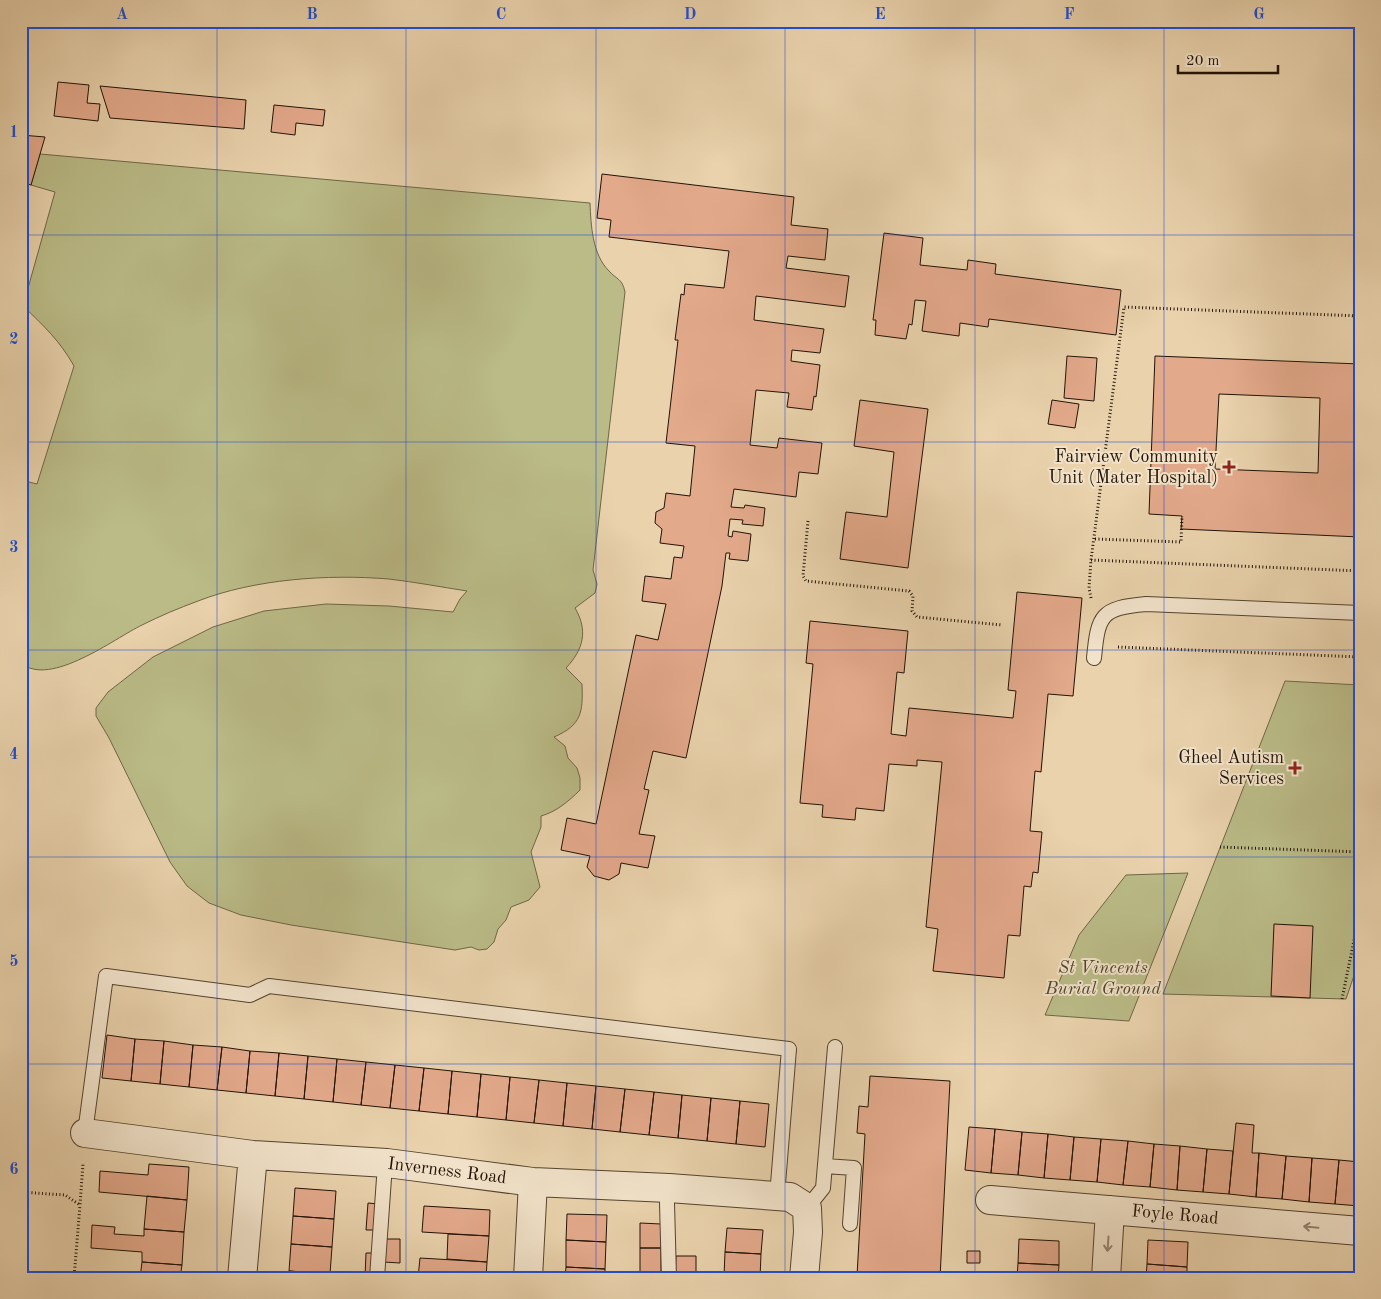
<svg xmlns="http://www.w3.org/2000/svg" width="1381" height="1299" font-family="'Old Standard TT',serif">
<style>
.green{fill:#babb87;stroke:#6e6746}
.building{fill:#e3a98b;stroke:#221306;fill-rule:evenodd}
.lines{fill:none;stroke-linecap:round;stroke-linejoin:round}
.service-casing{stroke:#544330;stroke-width:16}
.minor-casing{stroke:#544330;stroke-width:30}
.path{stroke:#221306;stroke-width:3;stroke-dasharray:1 2.5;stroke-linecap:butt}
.service{stroke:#f1e2c9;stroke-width:14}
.minor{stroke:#f1e2c9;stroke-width:28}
.oneway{stroke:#948571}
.grid{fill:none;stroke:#1d4ed8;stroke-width:1;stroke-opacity:0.55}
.poi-dot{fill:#8f2418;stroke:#f1e2c9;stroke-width:2}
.labels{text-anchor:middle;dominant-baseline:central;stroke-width:4;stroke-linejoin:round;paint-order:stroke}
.poi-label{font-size:18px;fill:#221306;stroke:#f1e2c9;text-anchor:end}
.park-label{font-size:18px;font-style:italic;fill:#50452d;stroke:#f1e2c9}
.street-label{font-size:18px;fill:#221306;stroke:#f1e2c9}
.neatline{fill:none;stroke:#1d4ed8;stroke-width:2}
.grid-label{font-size:16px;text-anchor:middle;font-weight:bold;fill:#1d4ed8}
</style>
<rect width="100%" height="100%" fill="#e9d2ac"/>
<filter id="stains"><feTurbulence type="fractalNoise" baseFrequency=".004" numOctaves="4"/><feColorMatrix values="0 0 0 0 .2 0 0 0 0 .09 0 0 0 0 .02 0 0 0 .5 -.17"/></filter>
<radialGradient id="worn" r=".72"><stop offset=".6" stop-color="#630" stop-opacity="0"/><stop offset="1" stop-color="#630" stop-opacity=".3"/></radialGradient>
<!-- green -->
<path class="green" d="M 40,154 L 590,203 C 591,225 592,254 609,271 C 617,280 622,278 625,292 L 593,570 L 597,584 L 595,593 L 575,608 C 588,630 584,649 566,668 L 582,684 C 583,712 582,725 554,737 L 565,746 L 568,758 L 577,768 L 580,778 L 580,790 C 569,801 556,812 541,816 L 541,827 L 531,852 L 540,887 L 529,900 L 511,907 L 506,920 L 498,929 L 494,942 L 487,949 L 479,950 L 471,947 L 455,950 L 291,925 L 241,915 L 209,903 L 187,886 L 170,862 L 109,738 L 96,716 L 96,708 L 108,692 L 153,657 L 213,627 L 264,611 L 326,604 L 389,606 L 453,612 L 460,599 L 467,591 C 441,587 415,582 389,579 C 327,574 255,579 198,601 C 179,608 160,616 142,625 C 115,638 50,688 21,663 L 21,480 L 37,484 L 74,366 C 60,341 44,326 23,306 L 55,192 L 31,185 Z
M 1285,681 L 1360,685 L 1360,958 L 1346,999 L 1163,994 Z
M 1188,873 L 1129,1021 L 1045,1015 L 1079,935 L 1126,875 Z"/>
<!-- building -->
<path class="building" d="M 58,82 L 89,85 L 87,103 L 100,104 L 98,121 L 54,116 Z
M 100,86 L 246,100 L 244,129 L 110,118 Z
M 274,105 L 325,110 L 323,126 L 296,123 L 295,135 L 271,132 Z
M 21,135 L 45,137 L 31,185 L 21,182 Z
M 602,174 L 794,197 L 791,225 L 828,229 L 825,260 L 788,256 L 786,268 L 849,276 L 845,307 L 756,296 L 754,320 L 824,329 L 820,353 L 792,350 L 791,361 L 820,365 L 816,397 L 814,396 L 812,410 L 787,407 L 789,393 L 756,390 L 750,445 L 777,448 L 779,438 L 822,443 L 818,474 L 799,472 L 796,497 L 734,489 L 731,507 L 744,508 L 745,505 L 765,508 L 763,526 L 742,524 L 743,520 L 730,519 L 728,536 L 732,537 L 733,531 L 751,534 L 748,561 L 729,559 L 730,553 L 726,553 L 722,586 L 686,758 L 653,751 L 644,789 L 649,790 L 639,834 L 655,836 L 648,868 L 621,863 L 619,874 L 609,880 L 594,876 L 587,867 L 590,856 L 561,850 L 567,818 L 596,824 L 636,635 L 658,640 L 666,604 L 642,601 L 645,576 L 671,579 L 674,557 L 682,558 L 684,546 L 660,543 L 662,529 L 655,523 L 656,512 L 664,508 L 666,493 L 690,496 L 695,446 L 666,443 L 678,340 L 675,340 L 681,294 L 684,295 L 685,284 L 724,288 L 729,251 L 609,237 L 611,220 L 597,218 Z
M 884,233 L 923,238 L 920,265 L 967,270 L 968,260 L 996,264 L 995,274 L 1121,290 L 1116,335 L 989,319 L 988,327 L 960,323 L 959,336 L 922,331 L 926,301 L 915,300 L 912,325 L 909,324 L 906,339 L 875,335 L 876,320 L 873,320 Z
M 1067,356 L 1097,358 L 1094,401 L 1064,398 Z
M 1155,356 L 1360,364 L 1360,537 L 1181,529 L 1182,516 L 1149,514 ZM 1219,394 L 1320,398 L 1318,473 L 1215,469 Z
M 860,400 L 928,409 L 908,568 L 840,559 L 846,512 L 887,517 L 894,452 L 854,446 Z
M 1052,400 L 1079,404 L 1075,428 L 1048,424 Z
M 1017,592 L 1082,598 L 1073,696 L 1048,694 L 1041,772 L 1035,771 L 1030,831 L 1042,832 L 1038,873 L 1033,872 L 1031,887 L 1024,886 L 1020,936 L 1008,935 L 1004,978 L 933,971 L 938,929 L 926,927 L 942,762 L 917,760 L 917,766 L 889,764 L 884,811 L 856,808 L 855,820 L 822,817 L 823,805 L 800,803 L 813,664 L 806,663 L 810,621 L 908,631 L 904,673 L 897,672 L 891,734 L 906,736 L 909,708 L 1013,718 L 1016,691 L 1008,690 Z
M 1274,924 L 1313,926 L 1310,998 L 1271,996 Z
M 107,1035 L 135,1039 L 131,1081 L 102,1078 Z
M 135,1039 L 164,1041 L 160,1084 L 131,1081 Z
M 164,1041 L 193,1045 L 189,1087 L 160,1084 Z
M 193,1045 L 222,1047 L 217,1090 L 189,1087 Z
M 222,1047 L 250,1051 L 246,1093 L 217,1090 Z
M 250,1051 L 279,1053 L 275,1096 L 246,1093 Z
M 279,1053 L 308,1056 L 304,1099 L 275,1096 Z
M 308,1056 L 337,1059 L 333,1102 L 304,1099 Z
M 337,1059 L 366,1062 L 361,1105 L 333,1102 Z
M 366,1062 L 395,1065 L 390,1108 L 361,1105 Z
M 395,1065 L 424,1068 L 419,1111 L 390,1108 Z
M 424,1068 L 452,1071 L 448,1114 L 419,1111 Z
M 452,1071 L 481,1074 L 477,1117 L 448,1114 Z
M 481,1074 L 510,1077 L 506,1120 L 477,1117 Z
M 870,1076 L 950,1081 L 940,1278 L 857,1276 L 865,1134 L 857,1133 L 859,1106 L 868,1107 Z
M 510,1077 L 539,1080 L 534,1123 L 506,1120 Z
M 539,1080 L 567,1083 L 563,1126 L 534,1123 Z
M 567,1083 L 596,1086 L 592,1129 L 563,1126 Z
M 596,1086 L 625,1089 L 620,1132 L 592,1129 Z
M 625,1089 L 654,1092 L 649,1135 L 620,1132 Z
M 654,1092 L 682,1095 L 678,1138 L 649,1135 Z
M 682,1095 L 711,1098 L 707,1141 L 678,1138 Z
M 711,1098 L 740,1101 L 736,1144 L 707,1141 Z
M 740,1101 L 769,1104 L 765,1147 L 736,1144 Z
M 1236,1123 L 1254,1125 L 1252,1153 L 1259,1153 L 1256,1197 L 1229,1194 Z
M 969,1127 L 995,1129 L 991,1173 L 965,1170 Z
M 995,1129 L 1022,1132 L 1018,1175 L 991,1173 Z
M 1022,1132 L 1048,1134 L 1044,1178 L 1018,1175 Z
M 1048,1134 L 1074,1137 L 1070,1180 L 1044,1178 Z
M 1074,1137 L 1101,1139 L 1097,1182 L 1070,1180 Z
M 1101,1139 L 1128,1141 L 1123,1185 L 1097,1182 Z
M 1128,1141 L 1154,1144 L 1150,1187 L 1123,1185 Z
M 1154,1144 L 1180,1146 L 1177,1190 L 1150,1187 Z
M 1180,1146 L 1207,1149 L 1203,1192 L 1177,1190 Z
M 1207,1149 L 1233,1151 L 1229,1194 L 1203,1192 Z
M 1259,1153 L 1286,1156 L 1282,1199 L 1256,1197 Z
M 1286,1156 L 1312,1158 L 1309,1202 L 1282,1199 Z
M 1312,1158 L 1339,1160 L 1335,1204 L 1309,1202 Z
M 1339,1160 L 1360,1162 L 1360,1206 L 1335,1204 Z
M 149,1164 L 189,1167 L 187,1200 L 99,1192 L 100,1171 L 148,1175 Z
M 295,1188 L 336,1191 L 334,1219 L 293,1216 Z
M 147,1196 L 187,1200 L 184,1232 L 144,1229 Z
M 368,1203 L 378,1204 L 376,1230 L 366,1230 Z
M 424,1206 L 490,1210 L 489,1236 L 422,1232 Z
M 567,1214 L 607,1215 L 606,1242 L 566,1240 Z
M 293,1216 L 334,1219 L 332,1247 L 291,1244 Z
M 640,1223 L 661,1224 L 661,1248 L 640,1248 Z
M 92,1225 L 115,1227 L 114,1234 L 144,1236 L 144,1229 L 184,1232 L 182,1265 L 142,1262 L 142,1252 L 91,1248 Z
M 727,1228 L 763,1230 L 761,1254 L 725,1252 Z
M 448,1234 L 489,1236 L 487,1262 L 447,1259 Z
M 385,1239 L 400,1239 L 400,1263 L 384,1262 Z
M 1019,1239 L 1059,1241 L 1059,1265 L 1018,1263 Z
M 566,1240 L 606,1242 L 605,1269 L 566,1267 Z
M 1148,1240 L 1188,1242 L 1187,1267 L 1147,1264 Z
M 291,1244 L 332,1247 L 330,1274 L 289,1271 Z
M 640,1248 L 661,1248 L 661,1273 L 640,1273 Z
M 967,1251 L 980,1251 L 980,1263 L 967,1263 Z
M 725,1252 L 761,1254 L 760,1278 L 724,1277 Z
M 366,1253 L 374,1253 L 374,1278 L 365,1278 Z
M 676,1256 L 696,1256 L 696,1278 L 675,1278 Z
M 420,1258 L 487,1262 L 486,1278 L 418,1278 Z
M 142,1262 L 182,1265 L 180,1278 L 140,1278 Z
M 1018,1263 L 1059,1265 L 1058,1278 L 1017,1278 Z
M 1147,1264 L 1187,1267 L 1187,1278 L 1146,1278 Z
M 566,1267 L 605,1269 L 605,1278 L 565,1278 Z
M 289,1271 L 330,1274 L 330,1278 L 288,1278 Z
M 640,1273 L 661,1273 L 661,1278 L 640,1278 Z"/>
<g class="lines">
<defs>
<path id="service" d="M 1094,658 C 1098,615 1101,608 1146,604 L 1360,613
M 85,1133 L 106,976 L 250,995 L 269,986 L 789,1049 L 777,1196
M 825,1166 L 854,1168 L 850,1224
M 807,1208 L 823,1188 L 835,1047
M 377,1278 L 384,1178 L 387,1163
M 669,1278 L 667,1203 L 669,1188"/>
<path id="minor" d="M 85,1133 L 253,1155 L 387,1163 L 533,1182 L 669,1188 L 790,1197 L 807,1208 L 808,1232 L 804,1278
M 990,1200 L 1360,1231
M 242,1278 L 253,1155
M 528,1278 L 533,1182
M 1106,1278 L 1110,1210"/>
</defs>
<!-- service casing -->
<use href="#service" class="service-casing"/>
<!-- minor casing -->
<use href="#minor" class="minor-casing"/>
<!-- path -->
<path class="path" d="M 808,521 L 803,576 L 806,581 L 909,591 L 913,596 L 912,611 L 917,617 L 1002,625
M 1095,539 L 1181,542 L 1182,516
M 1091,560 L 1360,571
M 1091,598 L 1089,588 L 1091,560 L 1124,307 L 1360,316
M 1118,647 L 1360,657
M 1220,847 L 1360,852
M 1342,999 L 1360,911
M 21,1192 L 65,1195 L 80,1205 L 83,1164
M 74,1278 L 80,1205"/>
<!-- service -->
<use href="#service" class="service"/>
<!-- minor -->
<use href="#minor" class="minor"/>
</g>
<!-- one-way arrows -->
<defs><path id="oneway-shaft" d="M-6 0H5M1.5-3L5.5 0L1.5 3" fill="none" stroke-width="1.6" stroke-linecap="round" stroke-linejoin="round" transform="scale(1.25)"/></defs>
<g class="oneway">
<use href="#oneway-shaft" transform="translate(1311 1227) rotate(-175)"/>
<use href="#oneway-shaft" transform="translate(1108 1244) rotate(94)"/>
</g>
<!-- grid -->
<path class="grid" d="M 217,21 L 217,1278M 406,21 L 406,1278M 596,21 L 596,1278M 785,21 L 785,1278M 975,21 L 975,1278M 1164,21 L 1164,1278M 21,235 L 1360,235M 21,442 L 1360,442M 21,650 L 1360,650M 21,857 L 1360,857M 21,1064 L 1360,1064"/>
<!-- markers -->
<g class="poi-dot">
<path d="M1226.5 459.5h5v5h5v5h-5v5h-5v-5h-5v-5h5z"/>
<path d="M1292.5 760.5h5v5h5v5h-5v5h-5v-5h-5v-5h5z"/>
</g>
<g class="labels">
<!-- poi labels -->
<g class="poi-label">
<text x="1218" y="457">Fairview Community<tspan x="1218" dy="21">Unit (Mater Hospital)</tspan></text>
<text x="1284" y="758">Gheel Autism<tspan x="1284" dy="21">Services</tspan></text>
</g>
<!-- park labels -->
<g class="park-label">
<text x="1103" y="968">St Vincents<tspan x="1103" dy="21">Burial Ground</tspan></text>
</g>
<!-- street labels -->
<g class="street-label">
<text transform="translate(447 1171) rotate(7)">Inverness Road</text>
<text transform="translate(1175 1215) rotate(5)">Foyle Road</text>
</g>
</g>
<!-- margin -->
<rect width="1381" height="1299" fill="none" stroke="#e9d2ac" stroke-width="55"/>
<!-- scale -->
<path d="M1178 65v8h100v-8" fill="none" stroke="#221306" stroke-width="2.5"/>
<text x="1186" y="65" font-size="15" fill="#221306" stroke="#f1e2c9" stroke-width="4" paint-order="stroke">20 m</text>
<rect x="28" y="28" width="1326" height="1244" class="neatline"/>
<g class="grid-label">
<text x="122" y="19">A</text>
<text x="312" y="19">B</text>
<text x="501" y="19">C</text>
<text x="690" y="19">D</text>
<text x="880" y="19">E</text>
<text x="1069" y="19">F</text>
<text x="1259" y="19">G</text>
<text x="14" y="137">1</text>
<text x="14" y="344">2</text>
<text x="14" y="552">3</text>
<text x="14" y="759">4</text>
<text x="14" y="966">5</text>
<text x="14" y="1174">6</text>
</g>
<rect width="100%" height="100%" filter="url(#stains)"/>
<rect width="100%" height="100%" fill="url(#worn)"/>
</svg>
